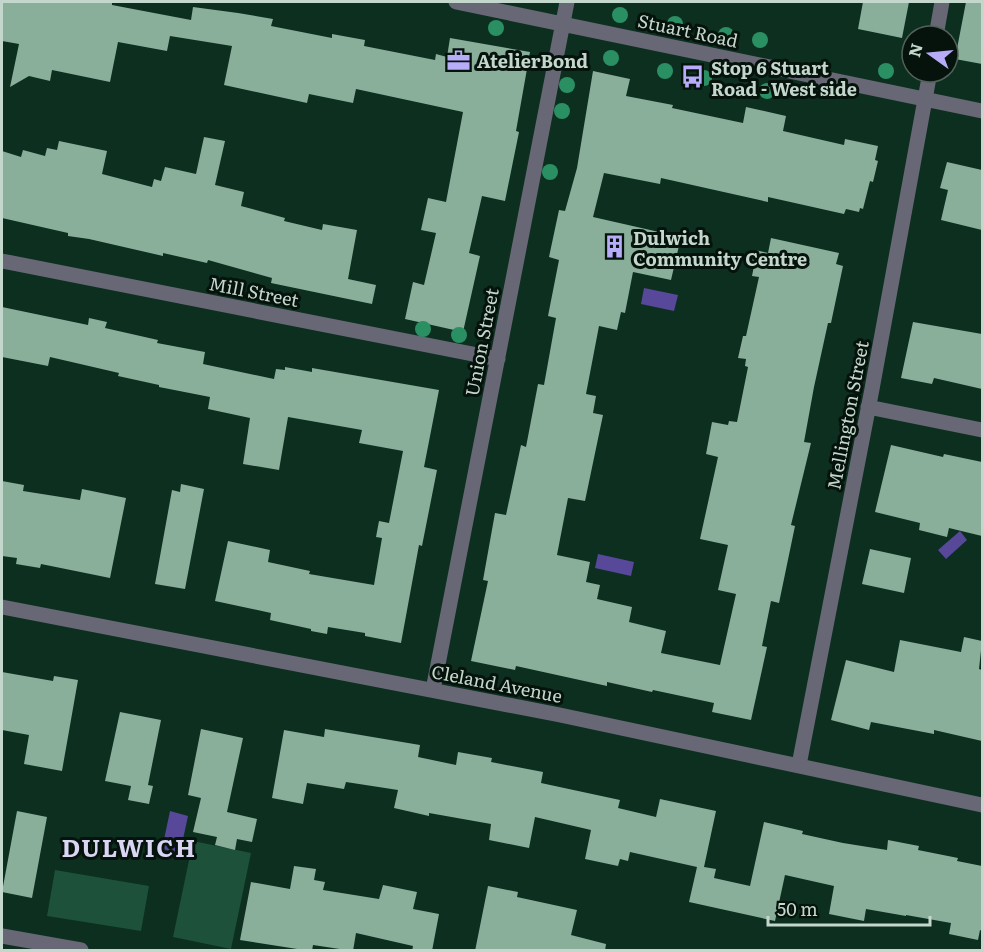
<svg xmlns="http://www.w3.org/2000/svg" width="984" height="952" font-family="Literata,serif">
<style>
.park{fill:#1d5139}
.water{fill:#58489a}
.building{fill:#89ae9a}
.lines{fill:none;stroke-linecap:round;stroke-linejoin:round}
.minor{stroke:#686775;stroke-width:15}
.tree{fill:#2b8f64}
.labels{text-anchor:middle;dominant-baseline:central;stroke-width:6;stroke-linejoin:round;paint-order:stroke}
.street-label{font-size:18px;fill:#c4d7cc;stroke:#06130c}
.poi-label{font-size:18px;font-weight:bold;fill:#c4d7cc;stroke:#06130c;text-anchor:start}
.district-label{font-size:24px;font-weight:bold;letter-spacing:1.5px;fill:#d9d6f4;stroke:#06130c}
</style>
<rect width="100%" height="100%" fill="#0c2f1f"/>
<!-- park -->
<path class="park" d="M 193,841 L 251,853 L 231,949 L 173,937 Z
M 55,870 L 149,886 L 141,931 L 47,916 Z"/>
<!-- water -->
<path class="water" d="M 644,288 L 678,295 L 674,311 L 641,304 Z
M 960,531 L 967,540 L 946,559 L 938,550 Z
M 598,554 L 634,562 L 631,576 L 595,568 Z
M 170,811 L 188,816 L 180,853 L 162,849 Z"/>
<!-- building -->
<path class="building" d="M 2,2 L 112,2 L 112,5 L 191,20 L 193,7 L 238,13 L 273,19 L 271,26 L 332,38 L 332,34 L 365,40 L 364,46 L 435,60 L 436,54 L 447,57 L 450,38 L 530,52 L 516,131 L 519,132 L 505,201 L 482,196 L 469,253 L 480,256 L 463,332 L 405,319 L 413,282 L 424,285 L 436,233 L 421,230 L 428,198 L 446,202 L 463,112 L 356,89 L 353,103 L 309,94 L 307,103 L 224,85 L 232,46 L 170,36 L 167,51 L 118,42 L 110,82 L 52,70 L 50,81 L 29,76 L 10,87 L 19,44 L 2,41 Z
M 863,2 L 909,2 L 902,38 L 858,29 Z
M 966,2 L 982,2 L 982,64 L 955,59 Z
M 593,71 L 630,79 L 626,96 L 673,105 L 672,108 L 743,123 L 746,107 L 786,116 L 783,131 L 844,145 L 845,139 L 878,146 L 875,160 L 878,161 L 873,182 L 870,181 L 863,209 L 860,208 L 859,212 L 846,209 L 844,214 L 768,197 L 768,202 L 661,178 L 660,184 L 604,173 L 593,217 L 681,237 L 671,280 L 633,272 L 625,313 L 621,312 L 617,330 L 599,326 L 586,394 L 596,396 L 593,413 L 603,415 L 585,501 L 568,498 L 557,555 L 590,562 L 586,582 L 600,585 L 597,599 L 632,607 L 629,622 L 666,631 L 661,653 L 720,665 L 736,594 L 718,590 L 728,545 L 700,539 L 718,457 L 706,454 L 712,422 L 728,425 L 729,421 L 737,422 L 748,367 L 745,366 L 746,359 L 738,358 L 743,336 L 746,336 L 759,277 L 752,276 L 754,266 L 751,266 L 755,250 L 768,253 L 771,238 L 839,253 L 836,264 L 843,266 L 831,323 L 828,323 L 814,387 L 804,442 L 811,443 L 791,525 L 795,526 L 779,603 L 771,601 L 762,646 L 767,647 L 751,720 L 712,712 L 714,703 L 653,690 L 652,692 L 607,682 L 607,686 L 516,666 L 515,670 L 471,661 L 488,581 L 483,580 L 495,513 L 506,515 L 521,445 L 526,447 L 538,384 L 544,385 L 556,318 L 548,316 L 559,260 L 549,257 L 559,210 L 565,211 L 577,168 Z
M 204,137 L 225,141 L 215,185 L 244,192 L 241,206 L 285,218 L 284,221 L 322,230 L 323,224 L 357,230 L 348,279 L 376,285 L 372,304 L 271,283 L 272,278 L 208,260 L 207,263 L 163,253 L 163,256 L 89,239 L 68,236 L 68,233 L 2,218 L 2,151 L 21,157 L 23,150 L 45,156 L 47,148 L 57,150 L 59,141 L 107,151 L 102,174 L 152,187 L 154,179 L 161,181 L 165,167 L 196,174 Z
M 947,162 L 982,170 L 982,230 L 941,220 L 948,190 L 940,188 Z
M 2,307 L 88,325 L 89,318 L 107,322 L 105,328 L 158,340 L 157,343 L 205,352 L 203,364 L 274,379 L 276,369 L 285,370 L 285,367 L 312,372 L 312,368 L 439,390 L 424,467 L 437,470 L 422,546 L 419,545 L 401,643 L 365,636 L 365,633 L 328,627 L 327,634 L 311,631 L 311,629 L 270,620 L 271,613 L 215,601 L 228,541 L 270,550 L 268,562 L 310,571 L 309,574 L 374,585 L 382,538 L 376,537 L 379,521 L 389,523 L 403,451 L 359,443 L 362,430 L 288,417 L 279,470 L 243,464 L 250,418 L 208,409 L 210,397 L 159,387 L 159,385 L 118,376 L 119,373 L 50,357 L 48,366 L 2,357 Z
M 913,322 L 982,334 L 982,389 L 934,378 L 932,384 L 901,378 Z
M 891,445 L 943,457 L 944,454 L 982,462 L 982,536 L 949,528 L 947,537 L 919,530 L 920,523 L 875,512 Z
M 2,481 L 24,485 L 23,491 L 80,500 L 82,489 L 126,498 L 110,578 L 41,564 L 40,568 L 16,564 L 17,558 L 2,556 Z
M 181,484 L 204,489 L 185,589 L 155,584 L 172,490 L 180,492 Z
M 870,549 L 911,558 L 904,593 L 862,584 Z
M 964,637 L 982,641 L 979,669 L 982,670 L 982,741 L 934,730 L 934,734 L 871,722 L 869,730 L 831,720 L 846,660 L 894,672 L 900,640 L 961,652 Z
M 2,672 L 53,681 L 54,676 L 78,680 L 62,771 L 24,764 L 29,735 L 2,730 Z
M 120,712 L 161,720 L 148,785 L 153,786 L 149,804 L 128,800 L 131,786 L 105,781 Z
M 201,729 L 243,738 L 227,812 L 257,819 L 252,842 L 237,839 L 235,850 L 215,845 L 217,837 L 193,832 L 201,798 L 188,795 Z
M 325,729 L 420,745 L 418,757 L 456,765 L 458,752 L 492,758 L 491,762 L 543,772 L 541,783 L 620,800 L 618,808 L 656,817 L 660,799 L 716,811 L 704,867 L 716,869 L 714,878 L 750,886 L 764,822 L 803,831 L 802,834 L 843,843 L 887,850 L 888,840 L 919,846 L 918,850 L 958,858 L 957,861 L 982,866 L 982,931 L 980,930 L 978,940 L 949,934 L 951,923 L 906,915 L 906,916 L 866,909 L 864,921 L 829,914 L 834,886 L 785,875 L 775,921 L 689,902 L 697,867 L 630,852 L 628,861 L 620,859 L 618,866 L 585,859 L 591,830 L 535,817 L 529,848 L 489,840 L 491,824 L 429,813 L 429,816 L 394,808 L 398,790 L 346,782 L 344,789 L 307,783 L 303,804 L 272,798 L 284,730 L 324,737 Z
M 17,811 L 47,817 L 32,898 L 2,892 Z
M 294,866 L 316,869 L 314,880 L 325,882 L 323,890 L 379,899 L 383,885 L 417,892 L 413,909 L 439,914 L 432,951 L 412,951 L 413,946 L 356,933 L 353,951 L 313,945 L 312,951 L 310,951 L 240,940 L 251,882 L 290,889 Z
M 488,886 L 518,892 L 517,897 L 577,910 L 571,935 L 606,944 L 605,951 L 475,951 Z"/>
<g class="lines">
<!-- minor -->
<path class="minor" d="M 456,2 L 982,111
M 936,36 L 942,2
M 2,261 L 498,359
M 868,407 L 982,430
M 2,607 L 560,715 L 982,805
M 433,690 L 567,2
M 799,765 L 872,389 L 930,72
M 2,936 L 81,950"/>
</g>
<!-- trees -->
<g class="tree">
<circle cx="620" cy="15" r="8"/>
<circle cx="675" cy="24" r="8"/>
<circle cx="496" cy="28" r="8"/>
<circle cx="726" cy="35" r="8"/>
<circle cx="760" cy="40" r="8"/>
<circle cx="611" cy="58" r="8"/>
<circle cx="665" cy="71" r="8"/>
<circle cx="886" cy="71" r="8"/>
<circle cx="704" cy="78" r="8"/>
<circle cx="567" cy="85" r="8"/>
<circle cx="767" cy="91" r="8"/>
<circle cx="562" cy="111" r="8"/>
<circle cx="550" cy="172" r="8"/>
<circle cx="423" cy="329" r="8"/>
<circle cx="459" cy="335" r="8"/>
</g>
<!-- icons -->
<defs>
<symbol id="office-bare" viewBox="-9 -9 18 18"><path d="M-6-3h4V-5.5h4V-3h4V5H-6ZM-1-4.5V-3h2v-1.5ZM-6 0V1H6V0Z" fill="#b6acf8" stroke="#06130c" stroke-width="2.5" paint-order="stroke"/></symbol>
<symbol id="bus-bare" viewBox="-9 -9 18 18"><path d="M-5-6H5V4H4V6H2V4H-2V6H-4V4H-5ZM-3.5-4V0h7V-4ZM-3.5 1.2v1.5H-2V1.2ZM2 1.2v1.5H3.5V1.2Z" fill="#b6acf8" stroke="#06130c" stroke-width="2.5" paint-order="stroke"/></symbol>
<symbol id="building-bare" viewBox="-9 -9 18 18"><path d="M-4-6H4V6H1V3H-1V6H-4ZM-2.5-4.3h1.7v1.8h-1.7ZM.8-4.3h1.7v1.8H.8ZM-2.5-1h1.7V.8h-1.7ZM.8-1h1.7V.8H.8Z" fill="#b6acf8" stroke="#06130c" stroke-width="2.5" paint-order="stroke"/></symbol>
</defs>
<g fill-rule="evenodd">
<use href="#office-bare" x="442" y="44" width="33" height="33"/>
<use href="#bus-bare" x="676" y="60" width="33" height="33"/>
<use href="#building-bare" x="598" y="230" width="33" height="33"/>
</g>
<g class="labels">
<!-- street labels -->
<g class="street-label">
<text transform="translate(688 30) rotate(12)">Stuart Road</text>
<text transform="translate(254 291) rotate(11)">Mill Street</text>
<text transform="translate(481 342) rotate(-79)">Union Street</text>
<text transform="translate(847 415) rotate(-79)">Mellington Street</text>
<text transform="translate(497 683) rotate(11)">Cleland Avenue</text>
</g>
<!-- poi labels -->
<g class="poi-label">
<text x="477" y="60">AtelierBond</text>
<text x="711" y="67">Stop 6 Stuart<tspan x="711" dy="21">Road - West side</tspan></text>
<text x="633" y="237">Dulwich<tspan x="633" dy="21">Community Centre</tspan></text>
</g>
<!-- district labels -->
<g class="district-label">
<text x="129" y="846">DULWICH</text>
</g>
</g>
<!-- border -->
<rect width="984" height="952" fill="none" stroke="#c4d7cc" stroke-width="6"/>
<!-- north arrow -->
<g transform="translate(930 54) rotate(285)"><circle r="28" fill="#06130c" stroke="#526159" stroke-width="1.5"/>
<path d="M0-4.5L10 22L0 15L-10 22Z" fill="#b6acf8"/>
<text y="-9" font-size="16" font-weight="bold" text-anchor="middle" fill="#c4d7cc">N</text>
</g>
<!-- scale -->
<path d="M768 916v9h162v-9" fill="none" stroke="#c4d7cc" stroke-width="3"/>
<text x="777" y="916" font-size="18" fill="#c4d7cc" stroke="#06130c" stroke-width="4.5" paint-order="stroke">50 m</text>
</svg>
